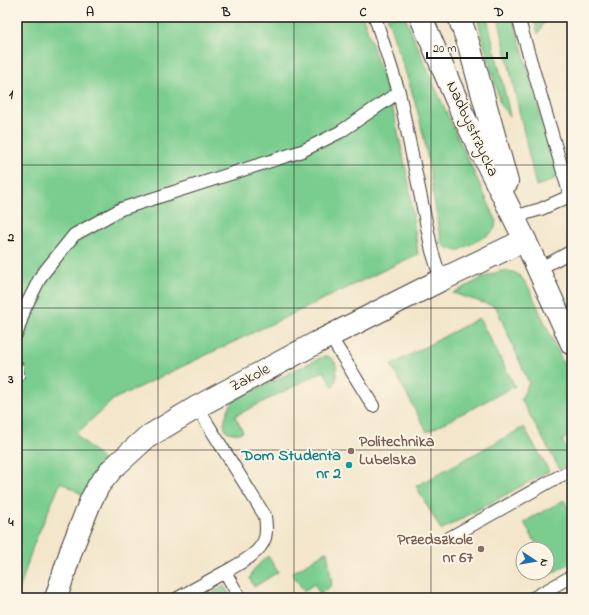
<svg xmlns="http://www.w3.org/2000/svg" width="589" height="615" font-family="'Indie Flower',sans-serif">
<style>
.green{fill:#7acd8f;stroke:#4b7456}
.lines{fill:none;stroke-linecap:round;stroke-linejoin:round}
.service-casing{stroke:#3c3a36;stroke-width:14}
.minor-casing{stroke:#3c3a36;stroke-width:24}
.tertiary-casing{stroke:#3c3a36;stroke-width:24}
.service{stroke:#fff;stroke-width:12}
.minor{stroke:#fff;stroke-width:22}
.tertiary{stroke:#fff;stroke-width:22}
.grid{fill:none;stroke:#1c1c1c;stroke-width:1;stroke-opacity:0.55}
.education-dot{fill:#8d6e63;stroke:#fcf5e5;stroke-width:1.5}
.culture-dot{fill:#0f9aa8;stroke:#fcf5e5;stroke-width:1.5}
.labels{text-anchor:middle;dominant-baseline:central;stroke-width:4;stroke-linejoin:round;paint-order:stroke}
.street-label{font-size:16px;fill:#1c1c1c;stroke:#fcf5e5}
.education-label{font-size:16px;font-weight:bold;fill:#785e54;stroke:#fcf5e5;text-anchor:start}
.culture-label{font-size:16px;font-weight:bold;fill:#0d838f;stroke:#fcf5e5;text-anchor:end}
.neatline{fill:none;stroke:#1c1c1c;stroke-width:1.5}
.grid-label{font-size:13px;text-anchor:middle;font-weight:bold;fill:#1c1c1c}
</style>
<rect width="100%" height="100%" fill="#fcf5e5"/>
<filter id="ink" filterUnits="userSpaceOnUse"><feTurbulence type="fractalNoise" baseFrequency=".025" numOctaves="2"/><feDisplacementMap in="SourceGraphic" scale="8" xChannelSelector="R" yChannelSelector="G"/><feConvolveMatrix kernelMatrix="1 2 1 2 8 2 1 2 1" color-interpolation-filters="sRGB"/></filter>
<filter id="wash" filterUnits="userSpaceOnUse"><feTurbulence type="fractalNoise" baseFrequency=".012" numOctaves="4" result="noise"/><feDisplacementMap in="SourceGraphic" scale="16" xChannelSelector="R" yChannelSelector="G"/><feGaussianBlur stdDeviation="0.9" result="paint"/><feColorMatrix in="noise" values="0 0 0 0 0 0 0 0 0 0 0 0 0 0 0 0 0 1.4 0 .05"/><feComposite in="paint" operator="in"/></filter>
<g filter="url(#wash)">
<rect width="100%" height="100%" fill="#f3e6cb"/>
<!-- green -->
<path class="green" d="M 17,17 L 363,17 L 393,110 L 409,184 L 418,254 L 114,399 L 76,434 L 112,469 L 91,500 L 61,482 L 33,546 L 17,598 Z
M 387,17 L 405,17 L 438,94 L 496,220 L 495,228 L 490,234 L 458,251 L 449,249 L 442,244 L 439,231 C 433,196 429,160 421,125 C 412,88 399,53 387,17 Z
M 477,17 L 487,17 L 507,102 L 510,117 L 501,106 Z
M 498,17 L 513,17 L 557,172 L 556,177 L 551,181 L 536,186 Z
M 533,17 L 547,17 L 538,34 Z
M 500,271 C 517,270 520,275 529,288 L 572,383 L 572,435 L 562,440 L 571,459 L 566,465 L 560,470 L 521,399 L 529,383 L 496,307 L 453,293 L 487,276 Z
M 479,318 L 515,386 L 427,432 L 391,365 Z
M 324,356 C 340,356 338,377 333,387 L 324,371 L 235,416 L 243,432 C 240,433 236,434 233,433 C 216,432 228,409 233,401 Z
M 524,427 L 549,471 L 441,530 L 416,486 Z
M 564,500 L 572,515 L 572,562 L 552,573 L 547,564 L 547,549 L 539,549 L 524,522 Z
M 327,551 L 332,585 L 320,594 L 314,584 L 304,591 L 292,573 Z
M 268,556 L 278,572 L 254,587 L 250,579 C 252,569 260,563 268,556 Z
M 224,586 L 228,592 L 229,598 L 206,598 Z"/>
</g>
<g filter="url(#ink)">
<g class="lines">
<defs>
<path id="service" d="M 375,17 L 399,92 L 432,251 L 441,280
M 517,216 L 541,209 L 570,196 L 518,17
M 539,269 L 572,251
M 17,333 L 25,308 L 41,276 L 74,235 L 121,209 L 302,151 L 340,132 L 399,92
M 330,336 L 373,406
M 17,367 L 18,376 L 17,376
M 197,407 L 265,516 C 266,523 267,530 265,538 C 260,554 239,564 225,572 L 240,598
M 449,538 L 558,477 L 572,471
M 178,598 L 225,572
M 533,598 L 572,576"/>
<path id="minor" d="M 56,598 L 72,548 L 91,500 L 99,485 L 112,469 L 146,438 L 197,407 L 316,343 L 441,280 L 525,240"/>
<path id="tertiary" d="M 421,17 L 462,113 L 525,240 L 572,344
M 459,17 L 469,45 L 507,182"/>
</defs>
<!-- service casing -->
<use href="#service" class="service-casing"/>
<!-- minor casing -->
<use href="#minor" class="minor-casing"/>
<!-- tertiary casing -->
<use href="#tertiary" class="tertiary-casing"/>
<!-- service -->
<use href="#service" class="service"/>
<!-- minor -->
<use href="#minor" class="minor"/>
<!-- tertiary -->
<use href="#tertiary" class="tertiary"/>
</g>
</g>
<!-- grid -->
<path class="grid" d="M 158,17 L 158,598M 294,17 L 294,598M 431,17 L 431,598M 17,165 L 572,165M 17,308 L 572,308M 17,450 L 572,450"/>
<!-- markers -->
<g class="education-dot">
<circle cx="351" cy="451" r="4"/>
<circle cx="481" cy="549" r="4"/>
</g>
<circle class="culture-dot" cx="349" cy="465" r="4"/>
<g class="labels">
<!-- street labels -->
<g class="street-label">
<text transform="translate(472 129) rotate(65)">Nadbystrzycka</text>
<text transform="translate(250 378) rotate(-28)">Zakole</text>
</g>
<!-- education labels -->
<g class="education-label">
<text x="359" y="442">Politechnika<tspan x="359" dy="18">Lubelska</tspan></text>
<text x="473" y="540" text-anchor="end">Przedszkole<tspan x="473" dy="18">nr 67</tspan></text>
</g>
<!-- culture labels -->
<g class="culture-label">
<text x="341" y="456">Dom Studenta<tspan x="341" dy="18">nr 2</tspan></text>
</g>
</g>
<!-- margin -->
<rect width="589" height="615" fill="none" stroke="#fcf5e5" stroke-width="44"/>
<!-- north arrow -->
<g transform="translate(535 561) rotate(102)"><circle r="19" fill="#fcf5e5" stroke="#a29e95"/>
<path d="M0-3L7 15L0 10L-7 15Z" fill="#1f6fb2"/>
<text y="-6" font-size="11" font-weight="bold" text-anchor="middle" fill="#1c1c1c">N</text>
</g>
<!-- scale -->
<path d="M427 52v6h80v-6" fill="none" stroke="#1c1c1c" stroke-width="2"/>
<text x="433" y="52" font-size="12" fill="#1c1c1c" stroke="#fcf5e5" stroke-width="3" paint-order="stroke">20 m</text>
<rect x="22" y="22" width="545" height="571" class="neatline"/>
<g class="grid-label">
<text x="90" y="16">A</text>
<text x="226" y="16">B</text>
<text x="363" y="16">C</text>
<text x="499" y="16">D</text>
<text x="11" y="98">1</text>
<text x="11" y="241">2</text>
<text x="11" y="383">3</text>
<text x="11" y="526">4</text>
</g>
</svg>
